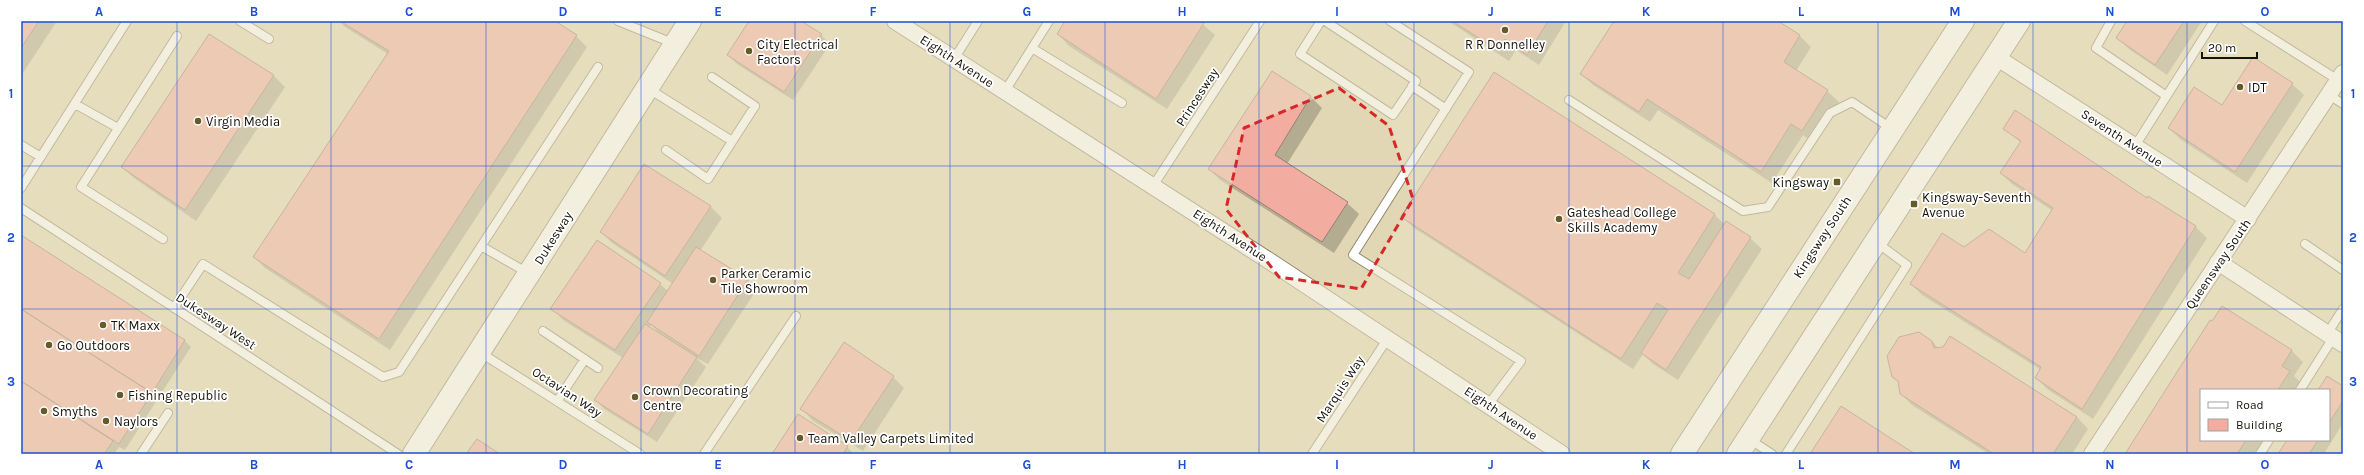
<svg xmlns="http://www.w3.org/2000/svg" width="2364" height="475" font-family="Karla,sans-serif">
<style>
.built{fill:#e2d7b4;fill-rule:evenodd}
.shadow{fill:#0003;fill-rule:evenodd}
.building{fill:#f2ada0;stroke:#9b7d77}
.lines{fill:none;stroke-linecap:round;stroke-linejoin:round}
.lane-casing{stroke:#90886e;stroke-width:10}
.street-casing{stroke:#90886e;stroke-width:18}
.secondary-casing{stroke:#90886e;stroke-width:24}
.lane{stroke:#fff;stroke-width:8}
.street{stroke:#fff;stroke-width:16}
.secondary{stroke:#fff;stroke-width:22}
.marked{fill:none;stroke:#d62828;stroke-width:3;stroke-dasharray:8 5;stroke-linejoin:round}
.grid{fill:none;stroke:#1d4ed8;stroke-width:1;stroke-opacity:0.55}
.poi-dot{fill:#645b28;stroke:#fff;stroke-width:1.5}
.labels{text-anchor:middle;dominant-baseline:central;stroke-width:3.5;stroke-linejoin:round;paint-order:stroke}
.poi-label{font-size:13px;fill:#161309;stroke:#fff;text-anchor:start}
.street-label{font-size:13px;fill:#161309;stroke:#fff}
.neatline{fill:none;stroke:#1d4ed8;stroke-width:1.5}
.grid-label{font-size:13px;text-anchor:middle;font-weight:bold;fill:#1d4ed8}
</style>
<rect width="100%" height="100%" fill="#eae1c5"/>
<!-- built -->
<path class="built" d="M 21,21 L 2343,21 L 2343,454 L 21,454 ZM 2201,390 L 2329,390 L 2329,440 L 2201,440 Z"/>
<!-- shadow -->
<path class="shadow" d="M 21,21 L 57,21 L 21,76 Z
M 339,21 L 553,21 L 576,36 L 587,47 L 390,350 L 265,268 L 254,257 L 388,54 L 345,27 Z
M 750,21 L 800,21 L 821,35 L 830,44 L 793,100 L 737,64 L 728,55 Z
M 1066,21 L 1199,21 L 1215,35 L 1167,109 L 1069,46 L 1058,34 Z
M 1448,21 L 1566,21 L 1539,65 L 1516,50 L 1509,61 Z
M 1616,21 L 1776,21 L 1800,36 L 1811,47 L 1796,71 L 1827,91 L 1839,102 L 1813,142 L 1803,135 L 1772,183 L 1658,110 L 1650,122 L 1593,85 L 1581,74 Z
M 2128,21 L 2202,21 L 2167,75 L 2129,49 L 2117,38 Z
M 209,36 L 274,76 L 285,87 L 196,221 L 134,178 L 122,167 Z
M 1272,72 L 1311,97 L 1322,108 L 1287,164 L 1347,203 L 1359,214 L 1334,253 L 1220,180 L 1209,169 Z
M 1494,74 L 1715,215 L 1725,225 L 1726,223 L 1750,238 L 1762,249 L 1678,380 L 1653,364 L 1643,354 L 1633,369 L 1414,228 L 1403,217 Z
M 2292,84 L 2304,95 L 2247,183 L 2180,139 L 2169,128 L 2222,107 Z
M 2004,128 L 2147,200 L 2149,197 L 2196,227 L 2207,238 L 2093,419 L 2047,389 L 2036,377 L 2041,370 L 1922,295 L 1911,284 L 1964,248 L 2025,254 L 2053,211 L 2012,184 L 2001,173 L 2021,143 Z
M 710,206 L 722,218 L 700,251 L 748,280 L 757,289 L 708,364 L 696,358 L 706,367 L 657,442 L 604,409 L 596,400 L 623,358 L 563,320 L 552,308 L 660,284 L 668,291 L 673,284 L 612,243 L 601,232 ZM 651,325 L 659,333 L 658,333 L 649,328 Z
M 21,236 L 185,341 L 191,347 L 125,450 L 119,447 L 114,454 L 21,454 Z
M 2222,307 L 2292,351 L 2303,362 L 2294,376 L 2301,383 L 2296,390 L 2201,390 L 2201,440 L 2265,440 L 2256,454 L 2126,454 Z
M 1932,341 L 1939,349 L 2077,417 L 2088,429 L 2072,454 L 1989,454 L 1912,405 L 1901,394 L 1899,383 L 1893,376 Z
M 893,377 L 904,388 L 863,451 L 813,421 L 802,409 Z
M 2343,387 L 2343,423 L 2324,454 L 2279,454 L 2288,440 L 2329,440 L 2329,390 L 2319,390 Z
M 847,447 L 854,454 L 773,454 Z"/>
<!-- building -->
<path class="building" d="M 21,21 L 39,21 L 21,48 Z
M 340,21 L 555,21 L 577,35 L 379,339 L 253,257 L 389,51 Z
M 749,21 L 801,21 L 822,34 L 784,92 L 727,55 Z
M 1065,21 L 1201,21 L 1204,23 L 1156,99 L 1057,34 Z
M 1452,21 L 1548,21 L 1527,55 L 1505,39 L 1498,50 Z
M 1614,21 L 1778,21 L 1800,35 L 1784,62 L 1828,90 L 1802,131 L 1791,124 L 1761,172 L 1647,99 L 1639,112 L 1580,74 Z
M 2127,21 L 2184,21 L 2155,65 L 2116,38 Z
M 209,34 L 274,75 L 185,210 L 121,167 Z
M 2253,57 L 2293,83 L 2235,172 L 2168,128 L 2194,87 L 2222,105 Z
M 1272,71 L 1311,96 L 1275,155 L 1348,202 L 1322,242 L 1208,169 Z
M 1494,72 L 1715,214 L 1678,273 L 1689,279 L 1726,221 L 1751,237 L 1666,370 L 1641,353 L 1668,310 L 1657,303 L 1621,359 L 1401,217 Z
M 2015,110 L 2147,198 L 2148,196 L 2196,226 L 2082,409 L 2035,378 L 2041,367 L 1910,284 L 1942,233 L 1964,247 L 1989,229 L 2025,253 L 2053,208 L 2000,173 L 2021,141 L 2003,129 Z
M 644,164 L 711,206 L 665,276 L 600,232 Z
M 21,235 L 185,340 L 152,393 L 21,309 Z
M 597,240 L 661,283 L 615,350 L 550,309 Z
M 696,247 L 748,279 L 699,356 L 647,322 Z
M 2222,306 L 2292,350 L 2282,366 L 2290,371 L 2278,390 L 2201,390 L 2201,440 L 2246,440 L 2237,454 L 2125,454 L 2210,320 L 2212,321 Z
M 21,309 L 152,393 L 119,444 L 21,381 Z
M 645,324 L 697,357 L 648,434 L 594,400 Z
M 1919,332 L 1932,341 L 1934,348 L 1943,347 L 1950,336 L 2077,417 L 2053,454 L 1994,454 L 1900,394 L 1898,381 L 1892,377 L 1887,356 L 1899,337 Z
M 844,342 L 894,376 L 851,441 L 800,409 Z
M 2327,376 L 2343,386 L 2343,401 L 2329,423 L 2329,390 L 2318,390 Z
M 21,381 L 113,441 L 104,454 L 21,454 Z
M 1841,406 L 1915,454 L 1810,454 Z
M 798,414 L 848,446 L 843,454 L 772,454 Z
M 477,439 L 500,454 L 466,454 Z
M 2287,440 L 2318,440 L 2309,454 L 2278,454 Z"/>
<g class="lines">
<defs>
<path id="lane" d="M 240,21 L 269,39
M 618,21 L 675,44
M 1321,21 L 1300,54 L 1393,115 L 1416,81 L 1325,21
M 1390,21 L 1469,72 L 1353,255 L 1521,361 L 1488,405
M 2111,21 L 2096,48 L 2165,95
M 2245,21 L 2338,80
M 1032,48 L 1122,103
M 954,59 L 978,21
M 1412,86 L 1446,109
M 649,89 L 732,141
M 1005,91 L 1049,21
M 2329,95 L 2343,104
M 1569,100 L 1743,211 L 1768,207 L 1830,113 L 1852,102 L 1892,129
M 75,104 L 118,128
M 21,145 L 41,157
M 2135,146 L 2214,21
M 666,150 L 708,179 L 755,106 L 712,77
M 1153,186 L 1260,21
M 21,188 L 127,21
M 21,208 L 398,454
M 163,239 L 81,187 L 177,36
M 2305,244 L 2343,270
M 481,246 L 528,273
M 174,308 L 203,264 L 383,377 L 399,372 L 598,67
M 543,331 L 598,368
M 2327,334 L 2343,309
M 481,353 L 640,454
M 2300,390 L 2333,338
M 558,400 L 585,359
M 1749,439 L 1772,454
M 141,454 L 168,413
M 704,454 L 796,316
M 1312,454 L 1388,338
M 1786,454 L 1907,265 L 1876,242
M 2260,454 L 2269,440"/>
<path id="street" d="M 895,21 L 1271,262 L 1562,454
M 1996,57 L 2248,219
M 2218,262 L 2343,344
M 2092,454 L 2343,73"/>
<path id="secondary" d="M 414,454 L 690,21
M 1682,454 L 1963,21
M 1738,454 L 2019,21"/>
</defs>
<!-- lane casing -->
<use href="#lane" class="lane-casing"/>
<!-- street casing -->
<use href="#street" class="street-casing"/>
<!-- secondary casing -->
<use href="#secondary" class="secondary-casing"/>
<!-- lane -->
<use href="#lane" class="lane"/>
<!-- street -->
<use href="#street" class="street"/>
<!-- secondary -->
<use href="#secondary" class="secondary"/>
</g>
<!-- marked area -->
<path d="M0 0H2364V475H0ZM 1339,88 L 1389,126 L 1413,199 L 1361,289 L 1279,277 L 1226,209 L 1244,128 Z" fill="#eae1c5" fill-opacity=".55" fill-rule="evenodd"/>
<path class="marked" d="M 1339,88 L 1389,126 L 1413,199 L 1361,289 L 1279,277 L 1226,209 L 1244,128 Z"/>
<!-- grid -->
<path class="grid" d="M 177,21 L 177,454M 331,21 L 331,454M 486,21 L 486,454M 641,21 L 641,454M 795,21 L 795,454M 950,21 L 950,454M 1105,21 L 1105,454M 1259,21 L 1259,454M 1414,21 L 1414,454M 1569,21 L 1569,454M 1723,21 L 1723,454M 1878,21 L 1878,454M 2033,21 L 2033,454M 2187,21 L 2187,454M 21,166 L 2343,166M 21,309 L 2343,309"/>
<!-- markers -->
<g class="poi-dot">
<circle cx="1505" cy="30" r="4"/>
<circle cx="749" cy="51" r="4"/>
<circle cx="2240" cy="87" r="4"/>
<circle cx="198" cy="121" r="4"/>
<rect x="1833" y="178" width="8" height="8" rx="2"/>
<rect x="1910" y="200" width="8" height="8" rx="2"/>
<circle cx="1559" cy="219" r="4"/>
<circle cx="713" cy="280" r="4"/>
<circle cx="103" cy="325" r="4"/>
<circle cx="49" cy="345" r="4"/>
<circle cx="120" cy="395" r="4"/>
<circle cx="635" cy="397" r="4"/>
<circle cx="44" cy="411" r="4"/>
<circle cx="106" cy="421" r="4"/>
<circle cx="800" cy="438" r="4"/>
</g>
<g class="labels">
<!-- poi labels -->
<g class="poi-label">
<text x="757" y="44">City Electrical<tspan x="757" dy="15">Factors</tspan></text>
<text x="1505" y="44" text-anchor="middle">R R Donnelley</text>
<text x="2248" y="87">IDT</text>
<text x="206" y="121">Virgin Media</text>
<text x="1829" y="182" text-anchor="end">Kingsway</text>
<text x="1922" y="197">Kingsway-Seventh<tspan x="1922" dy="15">Avenue</tspan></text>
<text x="1567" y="212">Gateshead College<tspan x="1567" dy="15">Skills Academy</tspan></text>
<text x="721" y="273">Parker Ceramic<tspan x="721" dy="15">Tile Showroom</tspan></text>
<text x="111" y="325">TK Maxx</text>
<text x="57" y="345">Go Outdoors</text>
<text x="643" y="390">Crown Decorating<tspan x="643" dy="15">Centre</tspan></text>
<text x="128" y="395">Fishing Republic</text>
<text x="52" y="411">Smyths</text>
<text x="114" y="421">Naylors</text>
<text x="808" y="438">Team Valley Carpets Limited</text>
</g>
<!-- street labels -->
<g class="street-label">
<text transform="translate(957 61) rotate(33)">Eighth Avenue</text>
<text transform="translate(1197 97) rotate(-57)">Princesway</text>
<text transform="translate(2122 138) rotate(33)">Seventh Avenue</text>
<text transform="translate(1230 235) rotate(33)">Eighth Avenue</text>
<text transform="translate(1822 237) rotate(-57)">Kingsway South</text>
<text transform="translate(553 238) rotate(-58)">Dukesway</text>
<text transform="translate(2218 264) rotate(-56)">Queensway South</text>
<text transform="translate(216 321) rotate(33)">Dukesway West</text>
<text transform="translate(1340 389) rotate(-57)">Marquis Way</text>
<text transform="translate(567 392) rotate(33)">Octavian Way</text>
<text transform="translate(1501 413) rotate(34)">Eighth Avenue</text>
</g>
</g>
<!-- border -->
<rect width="2364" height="475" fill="none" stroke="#ffffff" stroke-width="44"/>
<!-- legend -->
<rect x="2200" y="389" width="130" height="52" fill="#ffffff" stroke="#a2a19d"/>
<rect x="2208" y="402" width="20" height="6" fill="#ffffff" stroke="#a2a19d"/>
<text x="2236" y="409" font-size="12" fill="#161309">Road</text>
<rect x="2208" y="419" width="20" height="12" fill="#f2ada0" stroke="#a2a19d"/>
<text x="2236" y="429" font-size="12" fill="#161309">Building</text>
<!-- scale -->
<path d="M2202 52v6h55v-6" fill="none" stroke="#161309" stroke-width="2"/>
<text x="2208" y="52" font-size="12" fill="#161309" stroke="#ffffff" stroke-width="3" paint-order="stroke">20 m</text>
<rect x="22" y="22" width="2320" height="431" class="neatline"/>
<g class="grid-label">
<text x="99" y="16">A</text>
<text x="254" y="16">B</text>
<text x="409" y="16">C</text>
<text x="563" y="16">D</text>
<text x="718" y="16">E</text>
<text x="873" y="16">F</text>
<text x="1027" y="16">G</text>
<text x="1182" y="16">H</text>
<text x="1337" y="16">I</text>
<text x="1491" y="16">J</text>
<text x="1646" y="16">K</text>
<text x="1801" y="16">L</text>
<text x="1955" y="16">M</text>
<text x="2110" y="16">N</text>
<text x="2265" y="16">O</text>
<text x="11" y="98">1</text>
<text x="2353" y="98">1</text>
<text x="11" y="242">2</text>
<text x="2353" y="242">2</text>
<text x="11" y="386">3</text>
<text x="2353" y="386">3</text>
<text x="99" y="469">A</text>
<text x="254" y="469">B</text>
<text x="409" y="469">C</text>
<text x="563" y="469">D</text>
<text x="718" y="469">E</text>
<text x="873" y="469">F</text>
<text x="1027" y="469">G</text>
<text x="1182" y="469">H</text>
<text x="1337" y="469">I</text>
<text x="1491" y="469">J</text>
<text x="1646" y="469">K</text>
<text x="1801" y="469">L</text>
<text x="1955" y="469">M</text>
<text x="2110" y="469">N</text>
<text x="2265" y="469">O</text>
</g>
</svg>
